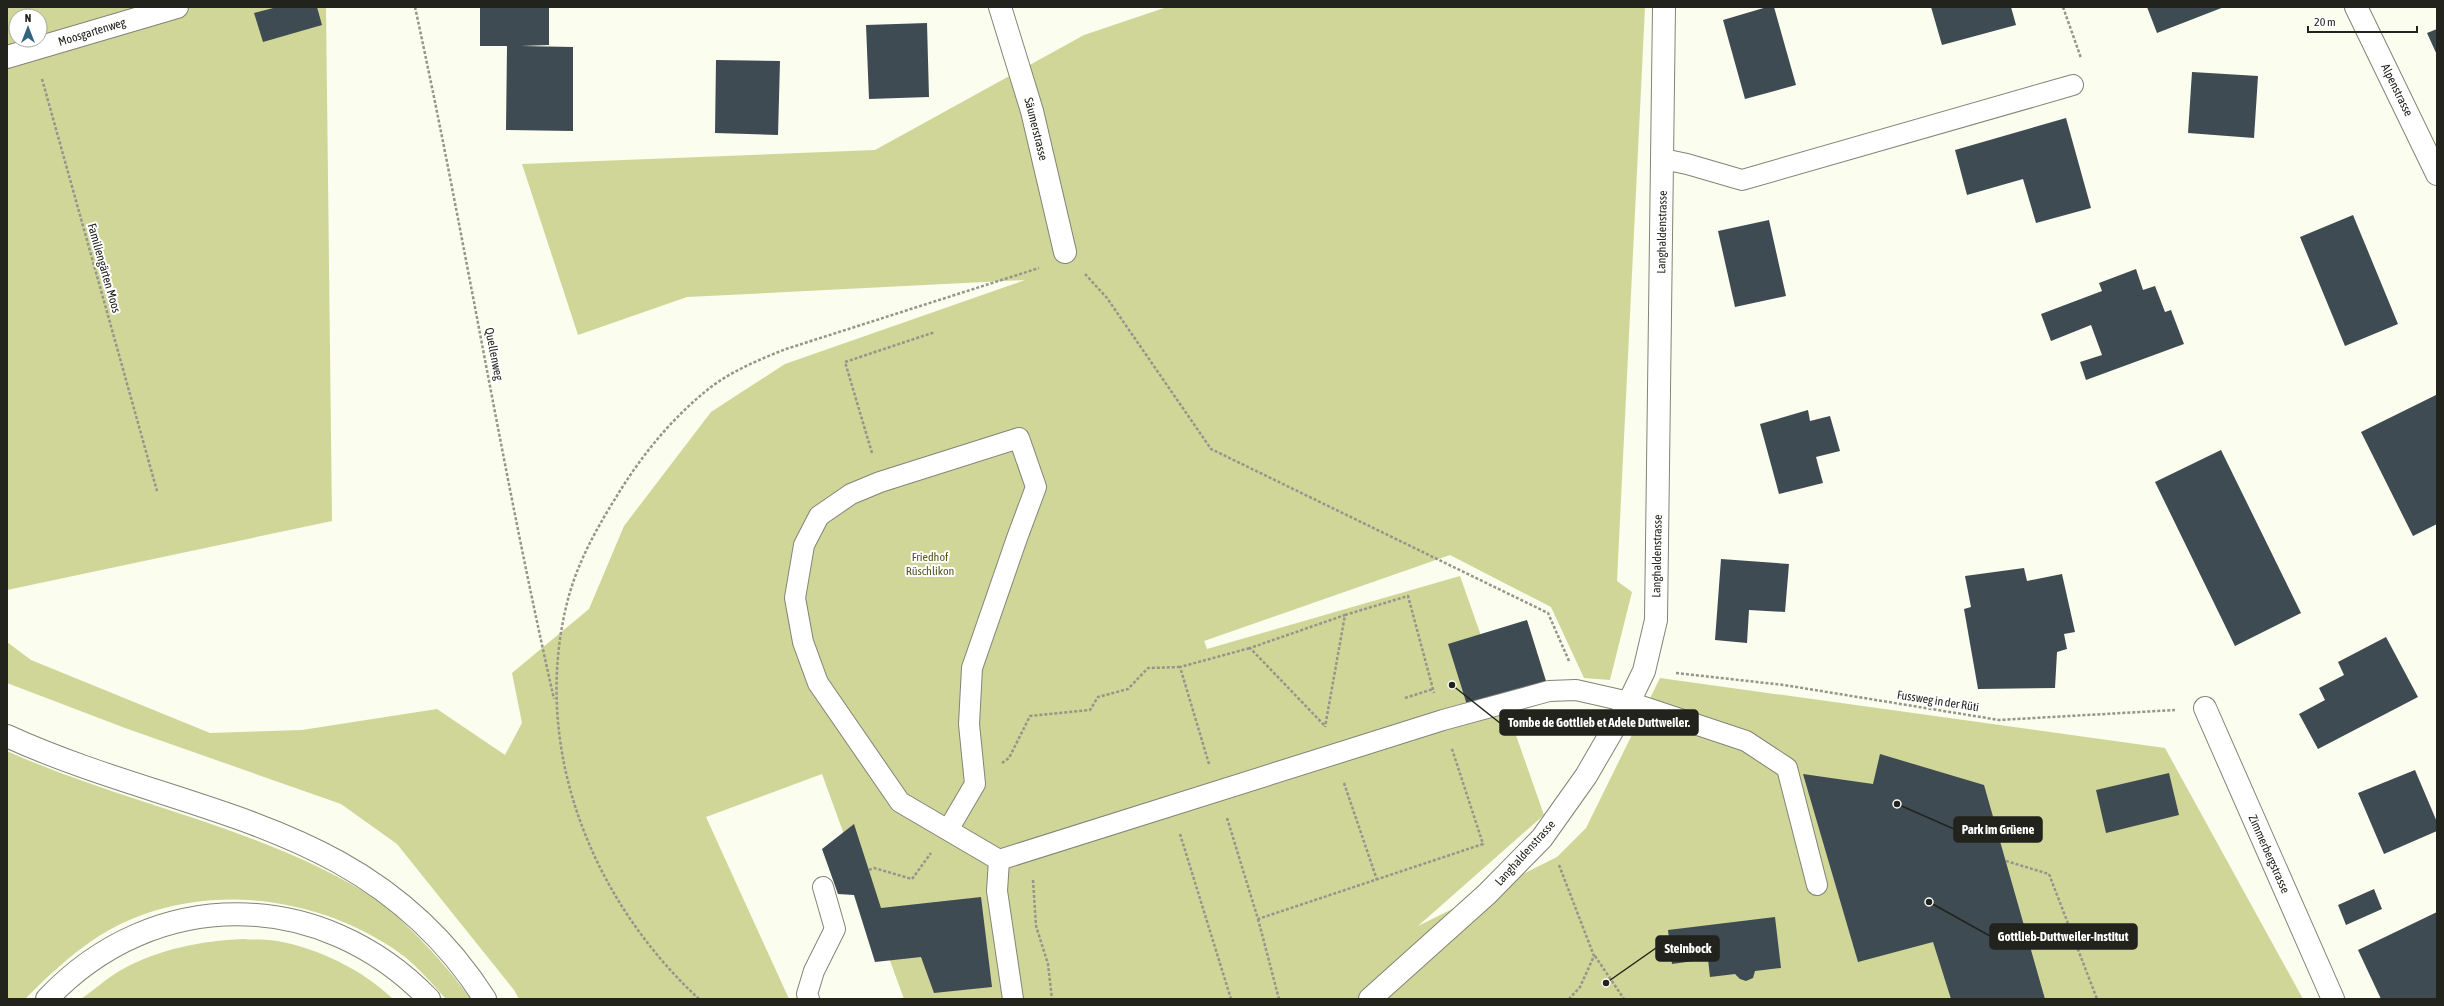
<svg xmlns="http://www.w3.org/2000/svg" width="2444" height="1006" font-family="'Asap Condensed',sans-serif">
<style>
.green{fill:#cfd698;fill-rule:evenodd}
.building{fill:#3f4b53}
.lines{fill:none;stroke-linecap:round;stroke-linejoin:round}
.lane-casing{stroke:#828476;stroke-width:22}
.street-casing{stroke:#828476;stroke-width:24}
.secondary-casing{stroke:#828476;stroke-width:24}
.highway-casing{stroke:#828476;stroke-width:24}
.path{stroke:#94968b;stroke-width:2.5;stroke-dasharray:3 2;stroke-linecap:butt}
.lane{stroke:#fff;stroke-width:20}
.street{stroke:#fff;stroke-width:22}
.secondary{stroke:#fff;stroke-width:22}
.highway{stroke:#fff;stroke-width:22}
.labels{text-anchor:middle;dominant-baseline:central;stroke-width:4;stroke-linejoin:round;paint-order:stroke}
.street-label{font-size:12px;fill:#22231d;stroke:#fff}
.park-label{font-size:12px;fill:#52561f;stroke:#fff}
.leader{fill:none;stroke:#22231d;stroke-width:1.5}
.callout-dot{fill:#22231d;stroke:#fff;stroke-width:1.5}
.callout{fill:#22231d;stroke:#22231d;stroke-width:1.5}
.callout-label{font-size:13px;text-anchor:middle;font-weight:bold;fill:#fff}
</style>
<rect width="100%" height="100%" fill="#fbfdee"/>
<!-- green -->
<path class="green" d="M 7,7 L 326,7 L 332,521 L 7,590 ZM 16,16 L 40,16 L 40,40 L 16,40 Z
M 1167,7 L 1645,7 L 1617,581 L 1632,592 L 1610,680 L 1584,678 L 1551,607 L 1450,555 L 1204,641 L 1207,649 L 1460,576 L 1544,815 L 1418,926 L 1557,857 L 1586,828 L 1660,678 L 2165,748 L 2303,999 L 904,999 L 822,774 L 706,817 L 789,999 L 519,999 L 514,990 L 397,844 L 341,804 L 125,728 L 7,683 L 7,642 L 31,660 L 210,733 L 302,730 L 437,709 L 505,755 L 522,723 L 512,673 L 589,609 L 624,526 L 711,412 L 785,364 L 1025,280 L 687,297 L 578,335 L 522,164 L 875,150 L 1084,35 Z
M 7,751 C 131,807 271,828 385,905 C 392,910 399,918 405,924 C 431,949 449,970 471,999 L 446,999 C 429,980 413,961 391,947 C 306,891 187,881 99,936 C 71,954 48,976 25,999 L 7,999 Z
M 243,939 C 254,940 266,939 277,941 C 318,948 363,970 393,999 L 81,999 C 94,990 107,978 121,970 C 159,949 200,941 243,939 Z"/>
<!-- building -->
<path class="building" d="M 277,7 L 317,7 L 322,25 L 263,42 L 254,13 Z
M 480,7 L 549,7 L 549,45 L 521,46 L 573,47 L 573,131 L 506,130 L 507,46 L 480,46 Z
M 1767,7 L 1774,7 L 1796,85 L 1745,99 L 1723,20 Z
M 1931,7 L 2011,7 L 2016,25 L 1942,45 Z
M 2147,7 L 2224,7 L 2157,33 Z
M 927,23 L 929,97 L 869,99 L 866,25 Z
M 2437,29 L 2437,55 L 2427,33 Z
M 716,60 L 780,61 L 778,135 L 715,133 Z
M 2192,72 L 2258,76 L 2254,138 L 2188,133 Z
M 2066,118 L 2091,208 L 2036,223 L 2023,179 L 1967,195 L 1955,150 Z
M 2353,215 L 2398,324 L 2345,346 L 2300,237 Z
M 1769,220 L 1786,296 L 1735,307 L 1718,231 Z
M 2136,269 L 2143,290 L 2155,286 L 2165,312 L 2171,310 L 2184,344 L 2086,380 L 2080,362 L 2102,355 L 2091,325 L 2051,341 L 2041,314 L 2102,291 L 2099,283 Z
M 2436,395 L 2437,524 L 2413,536 L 2361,432 Z
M 1808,410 L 1810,421 L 1830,416 L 1840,451 L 1816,457 L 1823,483 L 1779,494 L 1760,424 Z
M 2221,450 L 2301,613 L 2235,646 L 2155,482 Z
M 1721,559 L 1789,564 L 1785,612 L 1749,610 L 1747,643 L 1715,640 Z
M 2024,568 L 2027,581 L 2062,574 L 2075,632 L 2064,634 L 2067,649 L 2057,652 L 2055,688 L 1978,689 L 1964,609 L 1971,607 L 1965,576 Z
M 1527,620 L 1546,681 L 1467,705 L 1448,644 Z
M 2386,637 L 2418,697 L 2318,749 L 2299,714 L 2325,700 L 2319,688 L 2344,675 L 2338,662 Z
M 1880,754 L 1984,785 L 2045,999 L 1951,999 L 1933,942 L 1858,962 L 1803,774 L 1873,784 Z
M 2415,770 L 2437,822 L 2437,831 L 2384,854 L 2358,793 Z
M 2169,773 L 2179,815 L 2106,833 L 2096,790 Z
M 854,824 L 881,908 L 981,897 L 992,987 L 934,993 L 921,957 L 875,962 L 854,895 L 838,894 L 822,849 Z
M 2374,889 L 2382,909 L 2346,925 L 2338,905 Z
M 2437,912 L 2437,999 L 2381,999 L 2358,950 Z
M 1775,917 L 1781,968 L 1755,971 L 1753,978 L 1746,981 L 1740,979 L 1735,974 L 1710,977 L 1708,959 L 1672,964 L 1668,930 Z"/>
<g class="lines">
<defs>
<path id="lane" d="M 1663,159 L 1687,164 L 1742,180 L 2073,85
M 948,830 L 975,784 L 969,724 L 972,668 L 1017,538 L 1036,487 L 1019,438 L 880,482 L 851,494 L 819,516 L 804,545 L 795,598 L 803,642 L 818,683 L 900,802 L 999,860 L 1443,720 L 1549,691 L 1576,690 L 1629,702 L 1746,741 L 1787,768 L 1817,885
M 999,860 L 997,891 L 1013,999
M 809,999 L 807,994 L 814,971 L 835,929 L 823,887"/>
<path id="street" d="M 1000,7 L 1032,111 L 1065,252
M 2356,7 L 2437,174
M 7,57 L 177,7
M 2205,708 L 2333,999"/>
<path id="secondary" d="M 1370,999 L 1487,894 L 1542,838 L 1586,776 L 1629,702 L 1644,671 L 1656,620 L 1664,7"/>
<path id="highway" d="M 7,736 C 184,817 369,817 485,999
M 47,999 C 154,885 321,887 429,999"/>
</defs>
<!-- lane casing -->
<use href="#lane" class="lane-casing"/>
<!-- street casing -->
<use href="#street" class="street-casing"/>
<!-- secondary casing -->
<use href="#secondary" class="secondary-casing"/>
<!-- highway casing -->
<use href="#highway" class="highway-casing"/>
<!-- path -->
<path class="path" d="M 415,7 C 465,237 502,470 554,699
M 2063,7 L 2081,58
M 42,79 L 157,491
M 1085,274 L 1107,298 L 1211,449 L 1548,613 L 1569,661
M 872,453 L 845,362 L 935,332
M 1345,615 L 1408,596 L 1434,693
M 1676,673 L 1784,685 L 1999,720 L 2175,710
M 1405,698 L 1433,689
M 1324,725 L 1250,648 L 1345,615 L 1325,727
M 1002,763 L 1009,758 L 1030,716 L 1090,710 L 1098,697 L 1128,689 L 1148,668 L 1180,667
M 1209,764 L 1180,667 L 1250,648
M 1344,783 L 1377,880
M 1227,818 L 1258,919 L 1483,844 L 1452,749
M 1180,834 L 1231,999
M 2006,861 L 2049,874 L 2097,999
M 1559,865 L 1594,956 L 1580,987 L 1569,999
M 869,870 L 874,868 L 912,879 L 931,853
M 1033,880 L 1036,926 L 1048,964 L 1052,999
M 1258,919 L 1279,999
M 1595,956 L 1624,999
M 699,999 C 591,899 531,748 567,603 C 576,566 595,531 615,499 C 639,459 669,421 706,391 C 729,372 758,360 786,349 L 1039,268"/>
<!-- lane -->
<use href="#lane" class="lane"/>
<!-- street -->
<use href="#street" class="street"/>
<!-- secondary -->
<use href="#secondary" class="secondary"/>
<!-- highway -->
<use href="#highway" class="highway"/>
</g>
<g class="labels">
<!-- street labels -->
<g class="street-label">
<text transform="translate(92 32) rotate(-17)">Moosgartenweg</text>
<text transform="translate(2397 90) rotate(64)">Alpenstrasse</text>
<text transform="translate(1036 129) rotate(76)">Säumerstrasse</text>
<text transform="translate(1662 232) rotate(-89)">Langhaldenstrasse</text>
<text transform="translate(104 268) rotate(74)">Familiengärten Moos</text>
<text transform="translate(494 354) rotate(79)">Quellenweg</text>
<text transform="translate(1657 556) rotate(-89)">Langhaldenstrasse</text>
<text transform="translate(1938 701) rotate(9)">Fussweg in der Rüti</text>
<text transform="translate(1525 853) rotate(-48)">Langhaldenstrasse</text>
<text transform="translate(2269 854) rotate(66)">Zimmerbergstrasse</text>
</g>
<!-- park labels -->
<g class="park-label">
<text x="930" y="557">Friedhof<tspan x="930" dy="14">Rüschlikon</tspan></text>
</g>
</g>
<!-- callouts -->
<path class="leader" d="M1452 685L1500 723M1897 804L1954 829M1929 902L1990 936M1606 983L1656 948"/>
<g class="callout-dot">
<circle cx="1452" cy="685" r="4"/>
<circle cx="1897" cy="804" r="4"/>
<circle cx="1929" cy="902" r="4"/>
<circle cx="1606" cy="983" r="4"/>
</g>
<g class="callout">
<rect x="1500" y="710" width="198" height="25" rx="4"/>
<rect x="1954" y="817" width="88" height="25" rx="4"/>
<rect x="1990" y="924" width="147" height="25" rx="4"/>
<rect x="1656" y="936" width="63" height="25" rx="4"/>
</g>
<g class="callout-label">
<text x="1599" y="727">Tombe de Gottlieb et Adele Duttweiler.</text>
<text x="1998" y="834">Park im Grüene</text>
<text x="2063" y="941">Gottlieb-Duttweiler-Institut</text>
<text x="1688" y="953">Steinbock</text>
</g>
<!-- border -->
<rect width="2444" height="1006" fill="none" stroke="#22231d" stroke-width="16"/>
<!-- north arrow -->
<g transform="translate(28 28)"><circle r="19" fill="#ffffff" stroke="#a7a7a5"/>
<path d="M0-3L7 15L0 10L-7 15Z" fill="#326381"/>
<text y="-6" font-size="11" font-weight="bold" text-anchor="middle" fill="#22231d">N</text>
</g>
<!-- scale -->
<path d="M2308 26v6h109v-6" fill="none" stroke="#22231d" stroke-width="2"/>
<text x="2314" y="26" font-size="12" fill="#22231d" stroke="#ffffff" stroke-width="3" paint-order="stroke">20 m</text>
</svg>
